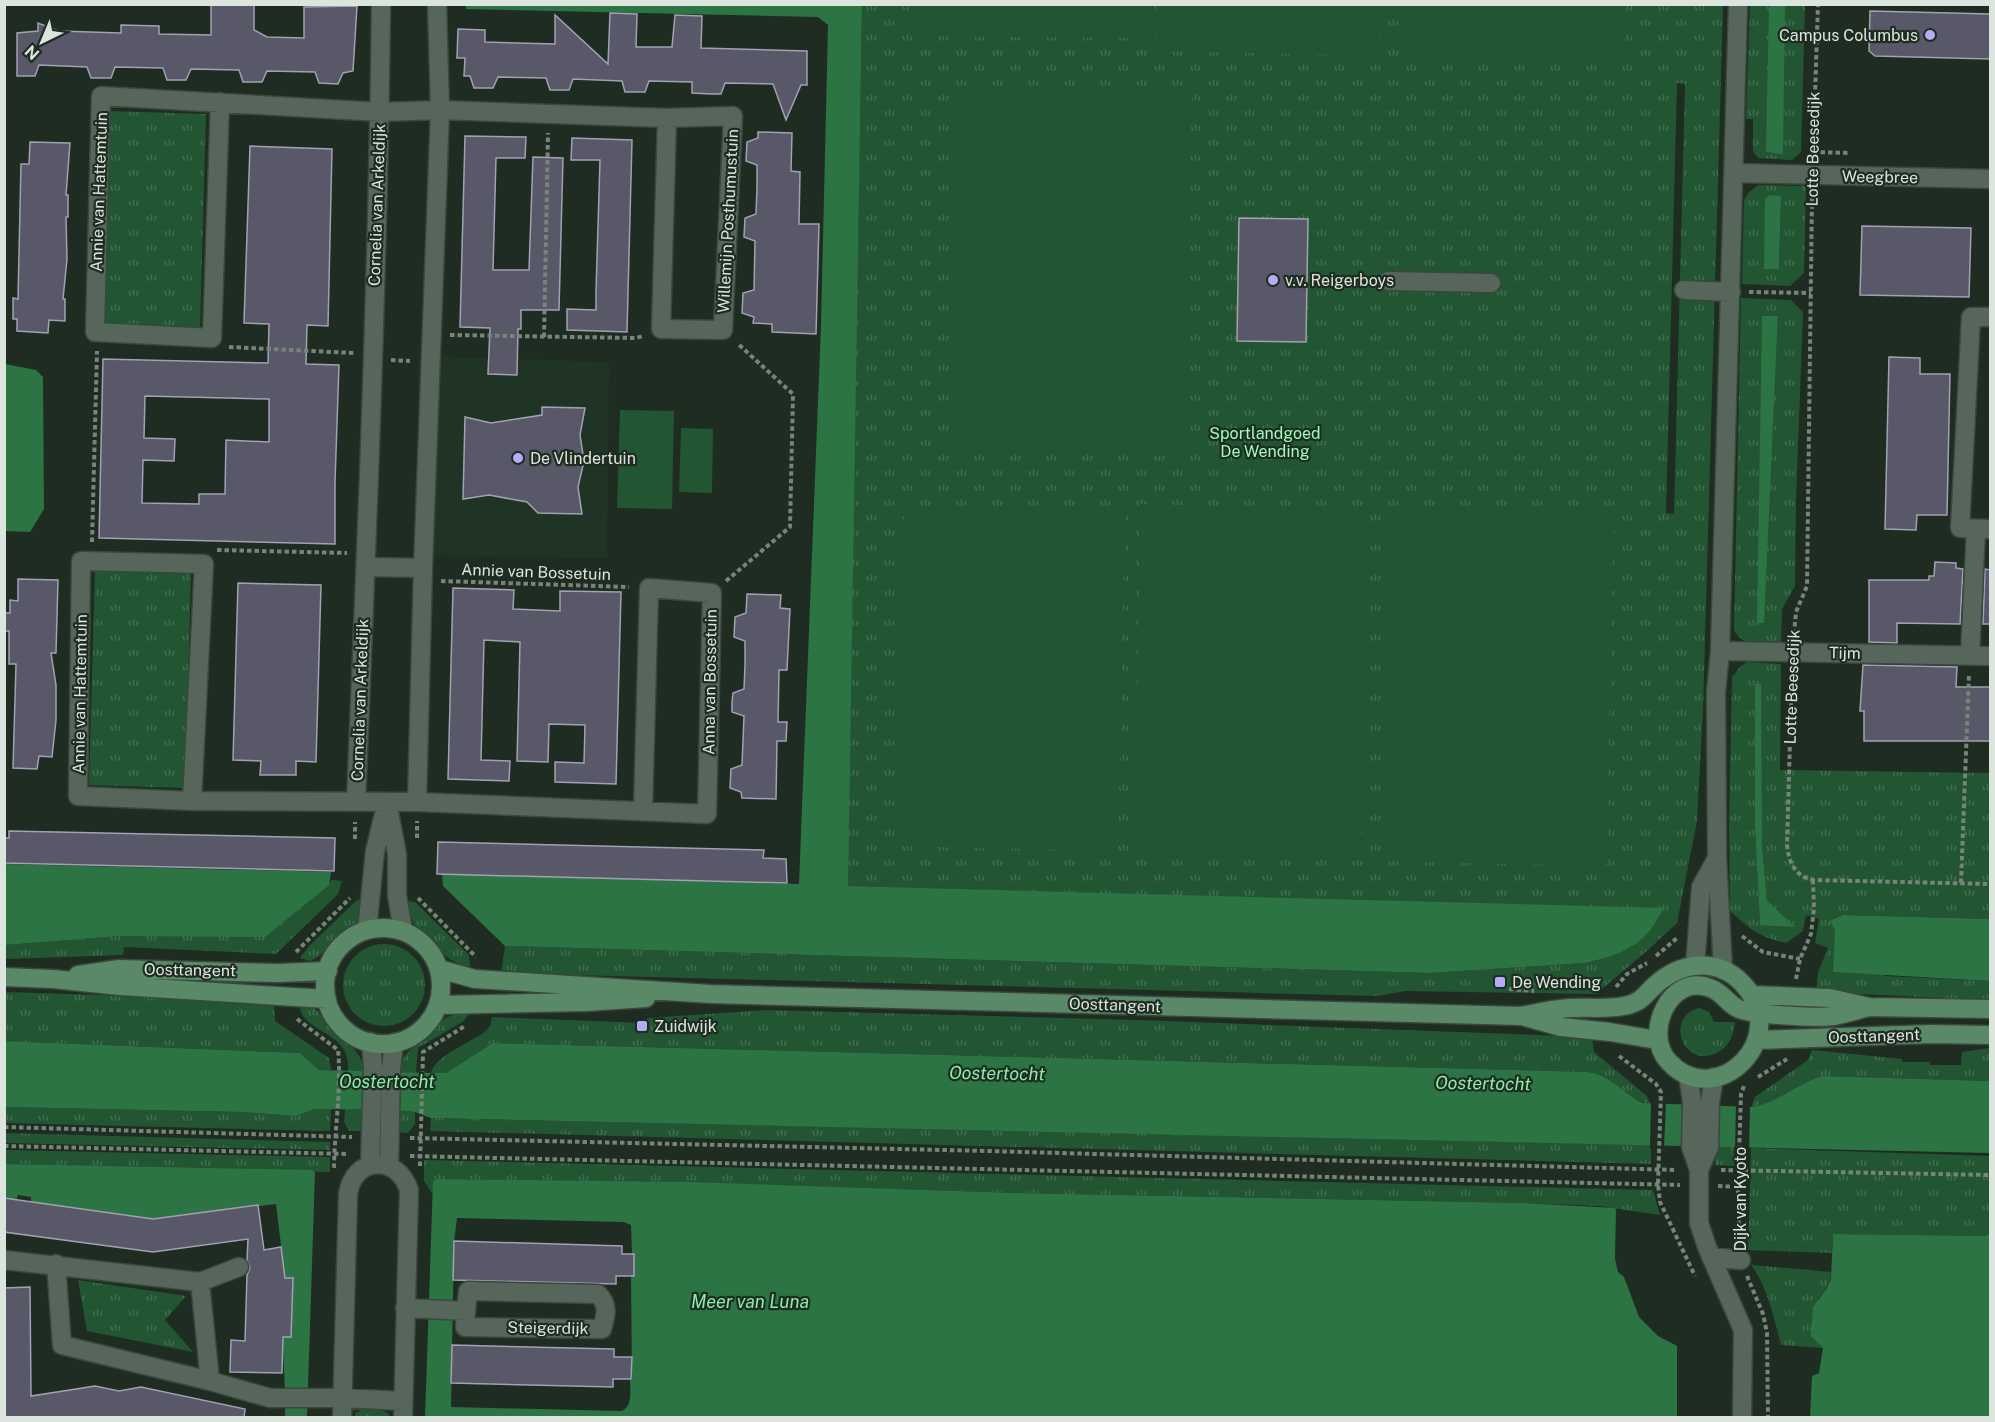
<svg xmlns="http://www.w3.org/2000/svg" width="1995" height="1422" font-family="'Public Sans',sans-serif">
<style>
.built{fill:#203425}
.grass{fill:url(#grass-tufts);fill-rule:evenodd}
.garden{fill:#225633}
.water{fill:#2c7444;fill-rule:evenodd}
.pier{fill:#1e2c22}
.building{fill:#585868;stroke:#a2a1b4;stroke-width:1.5;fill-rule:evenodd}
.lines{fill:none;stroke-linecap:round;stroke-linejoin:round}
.minor-casing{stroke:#3b463d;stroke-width:21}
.major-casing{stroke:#3b463d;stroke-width:21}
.path{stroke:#78837a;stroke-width:4;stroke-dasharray:4.5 3;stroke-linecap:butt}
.minor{stroke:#57665a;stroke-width:18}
.major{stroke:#598967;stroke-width:18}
.poi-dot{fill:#b4acf9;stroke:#1e2c22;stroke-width:2}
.labels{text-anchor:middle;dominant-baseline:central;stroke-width:4.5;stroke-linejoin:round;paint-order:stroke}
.poi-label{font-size:16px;fill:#dce5dd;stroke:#1e2c22;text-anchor:start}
.street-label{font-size:16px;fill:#dce5dd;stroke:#1e2c22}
.park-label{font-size:16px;fill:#9bfdb6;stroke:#1e2c22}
.water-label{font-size:18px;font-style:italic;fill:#8beca6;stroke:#1e2c22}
</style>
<defs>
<pattern id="grass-tufts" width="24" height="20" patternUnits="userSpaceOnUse" patternTransform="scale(1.5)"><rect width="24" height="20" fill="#225633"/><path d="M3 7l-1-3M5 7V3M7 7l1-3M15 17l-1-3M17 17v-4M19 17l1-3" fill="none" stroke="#426e50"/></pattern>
</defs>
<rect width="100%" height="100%" fill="#1e2c22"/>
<!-- built -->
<path class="built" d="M 431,356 L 609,362 L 607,558 L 423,555 Z"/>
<!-- grass -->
<path class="grass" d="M 862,5 L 1723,5 L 1703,710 L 1697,821 L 1677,923 L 1648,950 L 1596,994 L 1405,991 L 1378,996 L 501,973 L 505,946 L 1430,973 L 1585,963 C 1605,959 1630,951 1645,936 C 1652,929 1658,917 1663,909 L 847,886 ZM 1677,83 L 1685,84 L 1674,514 L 1666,513 Z
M 1750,5 L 1805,5 L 1801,152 L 1792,160 L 1758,158 L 1753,151 L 1753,119 L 1746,119 Z
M 108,111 L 206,114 L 200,330 L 102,328 Z
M 1758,185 L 1806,186 L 1804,273 L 1790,286 L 1742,284 L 1744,200 L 1748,193 ZM 1768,195 L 1781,197 L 1779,269 L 1764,268 Z
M 1741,298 L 1791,300 L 1803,312 L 1796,500 L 1795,586 L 1782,609 L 1781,645 C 1763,644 1743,648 1734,630 ZM 1762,316 L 1778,317 L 1763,623 Z
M 95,570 L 191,573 L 185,788 L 89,785 Z
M 1747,662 L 1781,664 L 1780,770 L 1990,773 L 1990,919 L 1843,915 L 1831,922 L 1885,976 L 1990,981 L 1990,1000 L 1816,992 L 1818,972 L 1828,948 L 1815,943 L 1819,919 L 1806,915 L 1803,931 L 1786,943 C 1759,937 1750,929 1730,911 L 1729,824 L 1732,677 L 1741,666 ZM 1755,685 L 1762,845 L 1767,902 L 1794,927 L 1760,924 L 1755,830 Z
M 331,880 L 342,881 L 338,894 L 276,954 L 124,947 L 123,955 L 5,959 L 4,945 L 121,936 L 331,882 Z
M 357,900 L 365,902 L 362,918 L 318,957 L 310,961 L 300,958 L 309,946 Z
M 407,901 L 415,902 L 469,955 L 470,967 C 449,964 422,939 412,920 C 409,914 408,908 407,901 Z
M343 985a41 41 0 1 1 82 0a41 41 0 1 1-82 0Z
M 5,992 L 166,997 L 274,1005 L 275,1021 L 329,1058 L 331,1070 L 319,1070 L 300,1053 L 5,1041 Z
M 299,1003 L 314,1007 L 336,1033 L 355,1050 L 363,1062 L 364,1071 L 348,1071 C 352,1029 300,1035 299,1003 Z
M 1699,1008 L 1709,1012 L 1714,1022 L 1735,1022 C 1734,1033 1730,1045 1720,1051 C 1684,1073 1663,1017 1699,1008 Z
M 767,1010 L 1137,1020 L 1592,1037 L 1594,1052 L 1647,1096 L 1650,1104 C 1626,1100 1613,1075 1588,1072 L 493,1043 L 446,1073 L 431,1073 C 435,1055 471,1043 486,1031 L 490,1026 L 492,1017 L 645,1023 L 647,1018 Z
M 466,1011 L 468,1015 L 464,1021 L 418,1048 L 416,1073 L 401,1072 C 401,1050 413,1050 427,1036 C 433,1031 437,1024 444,1019 C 450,1015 459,1014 466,1011 Z
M 1990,1048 L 1990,1081 L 1822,1076 C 1798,1083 1777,1103 1752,1107 L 1755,1097 L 1808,1060 L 1812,1050 L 1902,1059 L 1902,1062 L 1930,1062 L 1930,1065 L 1961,1065 L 1962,1052 Z
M 5,1107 L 243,1112 L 296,1116 L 315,1109 L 331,1109 L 330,1131 L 5,1123 Z
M 345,1109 L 364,1110 L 362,1131 L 349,1131 L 344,1122 Z
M 397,1110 L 415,1112 L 415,1124 L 408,1133 L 396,1132 Z
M 431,1118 L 1651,1145 L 1651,1164 L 430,1131 Z
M 5,1133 L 330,1142 L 330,1150 L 5,1143 Z
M 1716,1147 L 1734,1147 L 1734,1166 L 1715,1165 Z
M 1751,1148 L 1990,1156 L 1990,1236 L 1833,1234 L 1832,1253 L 1748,1250 Z
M 5,1150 L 330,1157 L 330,1172 L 5,1164 Z
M 424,1160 L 1653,1190 L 1660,1215 L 1599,1206 L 1525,1203 L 1017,1193 L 670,1182 L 437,1179 L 433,1181 L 433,1195 L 424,1181 Z
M 1751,1265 L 1831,1272 C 1831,1283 1825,1291 1818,1299 L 1823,1348 L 1781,1345 C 1774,1319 1768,1287 1751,1265 Z
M 78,1280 L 186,1296 L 165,1320 L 193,1352 L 87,1331 Z
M 365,1408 L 378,1408 L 389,1414 L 389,1417 L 355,1418 L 355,1413 Z"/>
<!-- garden -->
<path class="garden" d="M 910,5 L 1146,5 L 1146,38 L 910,36 Z
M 1156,5 L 1381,5 L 1379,56 L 1155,51 Z
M 1401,5 L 1625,5 L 1624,62 L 1400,57 Z
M 957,89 L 1192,95 L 1184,456 L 949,451 Z
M 620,410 L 674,411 L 672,509 L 617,508 Z
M 681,428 L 713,429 L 712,493 L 679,492 Z
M 1140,504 L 1369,510 L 1361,860 L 1135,854 Z
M 904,507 L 1125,511 L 1118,851 L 896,846 Z
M 1389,510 L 1614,515 L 1606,866 L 1380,861 Z"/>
<!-- water -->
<path class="water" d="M 862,5 L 848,886 L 1664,908 C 1658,917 1653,929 1645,936 C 1631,951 1605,959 1585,963 L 1430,973 L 505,946 L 443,886 L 442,874 L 799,884 L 821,325 L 828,25 L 818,17 L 466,9 L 466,5 Z
M 1769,5 L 1785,5 L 1783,154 L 1766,152 Z
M 1769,195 L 1781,196 L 1779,269 L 1764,269 L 1765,199 Z
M 1762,316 L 1778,316 L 1764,623 L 1757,623 Z
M 5,364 L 36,370 L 43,377 L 44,509 L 30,532 L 5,531 Z
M 1755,684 L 1761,684 L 1762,845 L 1767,901 L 1795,927 L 1760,925 L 1755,830 Z
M 5,864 L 331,872 L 329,885 L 265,937 L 121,936 L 5,945 Z
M 1843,915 L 1990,919 L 1990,981 L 1833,972 L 1835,930 L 1830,921 Z
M 5,1041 L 300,1053 L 319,1070 L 431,1073 L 446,1073 L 493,1043 L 1588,1072 C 1611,1075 1623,1094 1643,1103 L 1752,1107 C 1777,1103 1798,1083 1822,1076 L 1990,1081 L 1990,1153 L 431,1118 L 415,1112 L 397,1110 L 315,1109 L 296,1116 L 243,1112 L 5,1107 Z
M 5,1164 L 312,1170 L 315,1173 L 307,1417 L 285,1417 C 286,1390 283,1364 283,1337 L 291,1336 L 292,1278 L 285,1278 L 276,1204 L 153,1219 L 31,1202 L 31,1197 L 18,1195 L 16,1200 L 5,1198 Z
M 437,1179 L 689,1182 L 1017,1193 L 1525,1203 L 1614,1208 L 1616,1209 L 1615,1259 L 1618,1272 L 1624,1277 L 1639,1317 L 1658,1336 L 1677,1346 L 1677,1417 L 425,1418 L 433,1181 ZM 457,1218 L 624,1222 L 631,1225 L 632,1254 L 634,1255 L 634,1276 L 631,1276 L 632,1379 L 630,1380 C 630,1390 633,1406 622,1411 L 451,1407 L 454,1242 Z
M 1833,1234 L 1990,1236 L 1990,1417 L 1810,1417 L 1812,1376 L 1819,1373 L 1823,1348 L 1811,1336 L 1813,1307 L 1827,1288 L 1831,1279 Z"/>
<!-- pier -->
<path class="pier" d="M 1651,1101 L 1666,1102 L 1664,1148 L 1650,1148 Z
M 1736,1103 L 1750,1104 L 1749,1151 L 1735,1150 Z"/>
<!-- building -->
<path class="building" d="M 211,4 L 254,4 L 254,30 L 267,37 L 304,38 L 304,7 L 357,6 L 353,71 L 343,73 L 338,84 L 319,83 L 315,72 L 267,71 L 262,82 L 243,82 L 239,70 L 191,69 L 186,80 L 167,80 L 163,68 L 115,67 L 111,78 L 91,78 L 87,67 L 39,65 L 35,76 L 17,76 L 17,33 L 38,31 L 38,23 L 59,31 L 121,33 L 121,25 L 159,26 L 159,34 L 211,35 Z
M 1870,11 L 1990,14 L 1990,59 L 1875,56 L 1869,51 Z
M 610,13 L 637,14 L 636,47 L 672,47 L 675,15 L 702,16 L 701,48 L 807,51 L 807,85 L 801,85 L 786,120 L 773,84 L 725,83 L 721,94 L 711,94 L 692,93 L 692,82 L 649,81 L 645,92 L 625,92 L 622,81 L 573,79 L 569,90 L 550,90 L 546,78 L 498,77 L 493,88 L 474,88 L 470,76 L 464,76 L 465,58 L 457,58 L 458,29 L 485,30 L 485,42 L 555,44 L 555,15 L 608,64 Z
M 758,132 L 792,133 L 791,171 L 800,172 L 799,224 L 819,224 L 816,334 L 772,332 L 772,324 L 753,323 L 754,317 L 742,313 L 743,293 L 754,290 L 755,241 L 744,237 L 745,218 L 756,214 L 757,189 L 757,165 L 746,161 L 747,142 L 758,138 Z
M 465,136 L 526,137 L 525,158 L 496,158 L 493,270 L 529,270 L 533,157 L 563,158 L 559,310 L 521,310 L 521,329 L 518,329 L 517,375 L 488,374 L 490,328 L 460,327 Z
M 572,138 L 632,140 L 627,332 L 567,330 L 567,309 L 596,310 L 596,292 L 600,160 L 571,160 Z
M 30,142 L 70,143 L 66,195 L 68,195 L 68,217 L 66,217 L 67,259 L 63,299 L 65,299 L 65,321 L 49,320 L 48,333 L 17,331 L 17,319 L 13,319 L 13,298 L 18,299 L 21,164 L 29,164 Z
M 250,146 L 332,149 L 328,326 L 307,325 L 306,364 L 339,365 L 335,482 L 335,544 L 99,538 L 103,359 L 268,363 L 269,324 L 244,323 ZM 145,396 L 269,399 L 269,442 L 226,440 L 225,494 L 199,494 L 199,504 L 142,503 L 143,460 L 174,461 L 175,439 L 144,438 Z
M 1239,218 L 1308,219 L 1306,342 L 1237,341 Z
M 1862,226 L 1971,228 L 1969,297 L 1860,295 Z
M 1889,357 L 1920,358 L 1920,374 L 1950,374 L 1947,515 L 1917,515 L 1916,530 L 1885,529 Z
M 542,407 L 585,408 L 580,435 L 584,461 L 578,487 L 582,514 L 538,513 L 527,502 L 489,495 L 463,499 L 465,417 L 491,423 L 542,415 Z
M 1935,562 L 1956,563 L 1956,568 L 1963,569 L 1960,624 L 1897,623 L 1897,643 L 1869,642 L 1869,580 L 1929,580 L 1929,576 L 1934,576 Z
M 1985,569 L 1990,570 L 1990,624 L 1983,624 Z
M 18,579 L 58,580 L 56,653 L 51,653 L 56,685 L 56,720 L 52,757 L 39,756 L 37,769 L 13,768 L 16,664 L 9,664 L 9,631 L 4,631 L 4,613 L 10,613 L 10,600 L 18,601 Z
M 238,583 L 321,585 L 316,762 L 296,761 L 296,775 L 260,775 L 261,761 L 233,760 Z
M 453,588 L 514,590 L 513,609 L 560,611 L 560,591 L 621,592 L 616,784 L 555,782 L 555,762 L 584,763 L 585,725 L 549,724 L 548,762 L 517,761 L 520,642 L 484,640 L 481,760 L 510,761 L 509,781 L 448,779 Z
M 747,594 L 781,595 L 780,608 L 790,609 L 787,670 L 779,670 L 778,722 L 787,722 L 786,741 L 777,741 L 776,799 L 742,798 L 741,792 L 730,788 L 731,769 L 742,765 L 744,716 L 732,712 L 732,702 L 733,693 L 744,689 L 745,665 L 745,641 L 734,637 L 735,617 L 746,613 Z
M 1863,665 L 1957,667 L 1956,687 L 1990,687 L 1990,741 L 1864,741 L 1864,711 L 1860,711 Z
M 9,831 L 335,838 L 334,871 L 4,863 L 4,838 L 9,838 Z
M 438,842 L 764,850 L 763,858 L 786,859 L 787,883 L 437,874 Z
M 4,1198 L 153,1219 L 258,1205 L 264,1250 L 281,1247 L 285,1278 L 293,1278 L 291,1337 L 283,1337 L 282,1373 L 230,1372 L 231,1340 L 245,1341 L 247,1275 L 250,1268 L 247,1260 L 248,1239 L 153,1252 L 4,1232 Z
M 454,1241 L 622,1246 L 622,1254 L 634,1254 L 634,1276 L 616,1276 L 616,1284 L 453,1280 Z
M 30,1287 L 31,1396 L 95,1386 L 119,1391 L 141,1387 L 245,1409 L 244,1418 L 4,1418 L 4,1288 Z
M 452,1345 L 614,1349 L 614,1357 L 632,1357 L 631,1379 L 613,1379 L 613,1387 L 451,1383 Z"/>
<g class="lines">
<defs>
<path id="minor" d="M 220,102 L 212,338 L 95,332 L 101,96 L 380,112 L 440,110 L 667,118 L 733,116 L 723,330 L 661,329 L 667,118
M 1734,173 L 1990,179
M 1388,281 L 1491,283
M 1684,290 L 1731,292
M 1990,317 L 1971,317 L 1960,528 L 1990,529
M 366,567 L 423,568
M 1720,651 L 1990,656
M 1970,656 L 1976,529
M 192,801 L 78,796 L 81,561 L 204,564 L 192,801 L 417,802 L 707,814 L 712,593 L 649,588 L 643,811
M 356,801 C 367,536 378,270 381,4
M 387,802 L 397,854 L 397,895 L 403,931
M 417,802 L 423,568 L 440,110 L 437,4
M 367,930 L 375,851 L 385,810
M 1695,965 L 1701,887 L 1717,858
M 1723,970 L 1717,858 L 1716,692 L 1720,651 L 1738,4
M 1688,1075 L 1692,1102 L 1691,1147 L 1699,1170
M 1714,1077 L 1710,1103 L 1709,1147 L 1699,1170 L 1699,1223 L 1707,1247 L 1743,1330 L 1742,1418
M 370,1165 L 373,1067 L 371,1042
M 389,1166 L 391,1069 L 394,1043
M 1711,1257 L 1741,1260
M 4,1260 L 200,1282 L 239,1267
M 56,1264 L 62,1345 L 210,1381 L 270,1398 L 342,1398 L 403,1401
M 200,1282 L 210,1381
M 405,1308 L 466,1311 L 465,1327 L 602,1329 C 606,1315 609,1305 598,1294 L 468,1291 L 466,1311
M 342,1418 L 348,1194 C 354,1156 397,1154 409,1190 L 403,1418"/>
<path id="major" d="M325 986a58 58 0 1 1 116 0a58 58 0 1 1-116 0Z
M 439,969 L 475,979 L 711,994 L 1520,1016 C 1534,1014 1547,1010 1560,1009 C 1581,1006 1603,1010 1624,1006 C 1646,1001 1645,992 1660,981 C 1685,961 1719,959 1742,983 C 1794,1036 1717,1113 1669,1062 C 1642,1034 1670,972 1710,988 C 1723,992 1727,1004 1739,1009 C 1753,1015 1818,1018 1834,1016 C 1845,1014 1857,1010 1869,1007
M 78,975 L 119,969 L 278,973 L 328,971
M 4,977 L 53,979 L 120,986 L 327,999
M 1751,995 L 1830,998 L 1869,1007 L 1990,1009
M 439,1005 L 587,1002 L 646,998
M 1525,1017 L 1561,1027 L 1610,1032 L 1657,1040
M 1757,1040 L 1931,1034 L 1990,1035"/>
</defs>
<!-- minor casing -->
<use href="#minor" class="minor-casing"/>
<!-- major casing -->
<use href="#major" class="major-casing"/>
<!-- path -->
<path class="path" d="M 1813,152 L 1849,153
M 1813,157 L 1818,4
M 1749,292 L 1811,293
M 450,335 L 636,338 L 643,336
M 544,337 L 548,133
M 229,347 L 354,353
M 391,360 L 410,361
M 92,542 L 97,351
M 217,550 L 347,553
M 441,581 L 629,587
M 726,581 L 790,527 L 793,394 L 737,343
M 1794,634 L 1796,612 L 1807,586 L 1812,194
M 1792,672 L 1787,845 C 1789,863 1795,876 1813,880 L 1990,884
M 417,838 L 417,821
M 355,839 L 355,822
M 1961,883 L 1969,674
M 418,898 L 476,957
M 1742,936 L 1763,952 L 1800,959
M 296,952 L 350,898
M 1656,956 L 1677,938
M 1796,979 L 1800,959 L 1811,934 L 1814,908 L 1813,880
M 1616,987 L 1627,974 L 1647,963
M 1509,989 L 1534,991
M 297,1019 L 338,1050 C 342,1090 334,1130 334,1171
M 1619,1056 L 1656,1084 L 1661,1092 L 1658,1184 L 1660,1202 L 1695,1276
M 1758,1077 L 1787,1059
M 4,1127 L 352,1137
M 410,1138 L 988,1151 L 1677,1170
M 4,1146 L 349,1154
M 410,1156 L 1680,1185
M 420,1166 L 423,1052 L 465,1026
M 1721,1170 L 1990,1175
M 1718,1186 L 1738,1187
M 1739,1240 L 1738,1187 L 1741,1094 L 1744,1086
M 1747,1276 L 1763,1314 L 1767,1333 L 1768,1418"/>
<!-- minor -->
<use href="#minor" class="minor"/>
<!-- major -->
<use href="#major" class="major"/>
</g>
<!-- markers -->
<g class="poi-dot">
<circle cx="1930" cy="35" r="6"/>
<circle cx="1273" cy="280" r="6"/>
<circle cx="518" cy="458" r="6"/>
<rect x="1494" y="976" width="12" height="12" rx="3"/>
<rect x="636" y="1020" width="12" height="12" rx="3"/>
</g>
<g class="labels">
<!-- poi labels -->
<g class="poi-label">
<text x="1918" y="35" text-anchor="end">Campus Columbus</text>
<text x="1285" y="280">v.v. Reigerboys</text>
<text x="530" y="458">De Vlindertuin</text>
<text x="1512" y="982">De Wending</text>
<text x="654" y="1026">Zuidwijk</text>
</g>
<!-- street labels -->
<g class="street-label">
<text transform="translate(1813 149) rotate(-89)">Lotte Beesedijk</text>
<text transform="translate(1880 177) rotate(1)">Weegbree</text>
<text transform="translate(99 192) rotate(-88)">Annie van Hattemtuin</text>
<text transform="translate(377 205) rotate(-88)">Cornelia van Arkeldijk</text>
<text transform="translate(728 221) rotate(-87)">Willemijn Posthumustuin</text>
<text transform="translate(536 572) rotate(2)">Annie van Bossetuin</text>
<text transform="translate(1845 653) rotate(1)">Tijm</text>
<text transform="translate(710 682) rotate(-89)">Anna van Bossetuin</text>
<text transform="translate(1792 687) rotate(-88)">Lotte Beesedijk</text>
<text transform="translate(80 694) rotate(-89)">Annie van Hattemtuin</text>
<text transform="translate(360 700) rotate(-88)">Cornelia van Arkeldijk</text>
<text transform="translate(190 970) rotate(1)">Oosttangent</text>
<text transform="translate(1115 1005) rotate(2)">Oosttangent</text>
<text transform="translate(1874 1036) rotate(-2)">Oosttangent</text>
<text transform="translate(1740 1199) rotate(-90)">Dijk van Kyoto</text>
<text transform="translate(548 1328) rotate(1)">Steigerdijk</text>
</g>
<!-- park labels -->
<g class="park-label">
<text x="1265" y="433">Sportlandgoed<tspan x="1265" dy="18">De Wending</tspan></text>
</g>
<!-- water labels -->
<g class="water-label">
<text transform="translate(997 1073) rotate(1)">Oostertocht</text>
<text x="387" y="1081">Oostertocht</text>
<text transform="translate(1483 1083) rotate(1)">Oostertocht</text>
<text x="750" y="1301">Meer van Luna</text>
</g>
</g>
<!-- border -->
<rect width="1995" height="1422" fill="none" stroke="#dce5dd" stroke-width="12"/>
<!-- north arrow -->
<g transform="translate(42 42) rotate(223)" stroke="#1e2c22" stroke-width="4.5" paint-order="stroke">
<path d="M0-4.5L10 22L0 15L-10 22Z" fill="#dce5dd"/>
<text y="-9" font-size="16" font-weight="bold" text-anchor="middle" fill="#dce5dd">N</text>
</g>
</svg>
